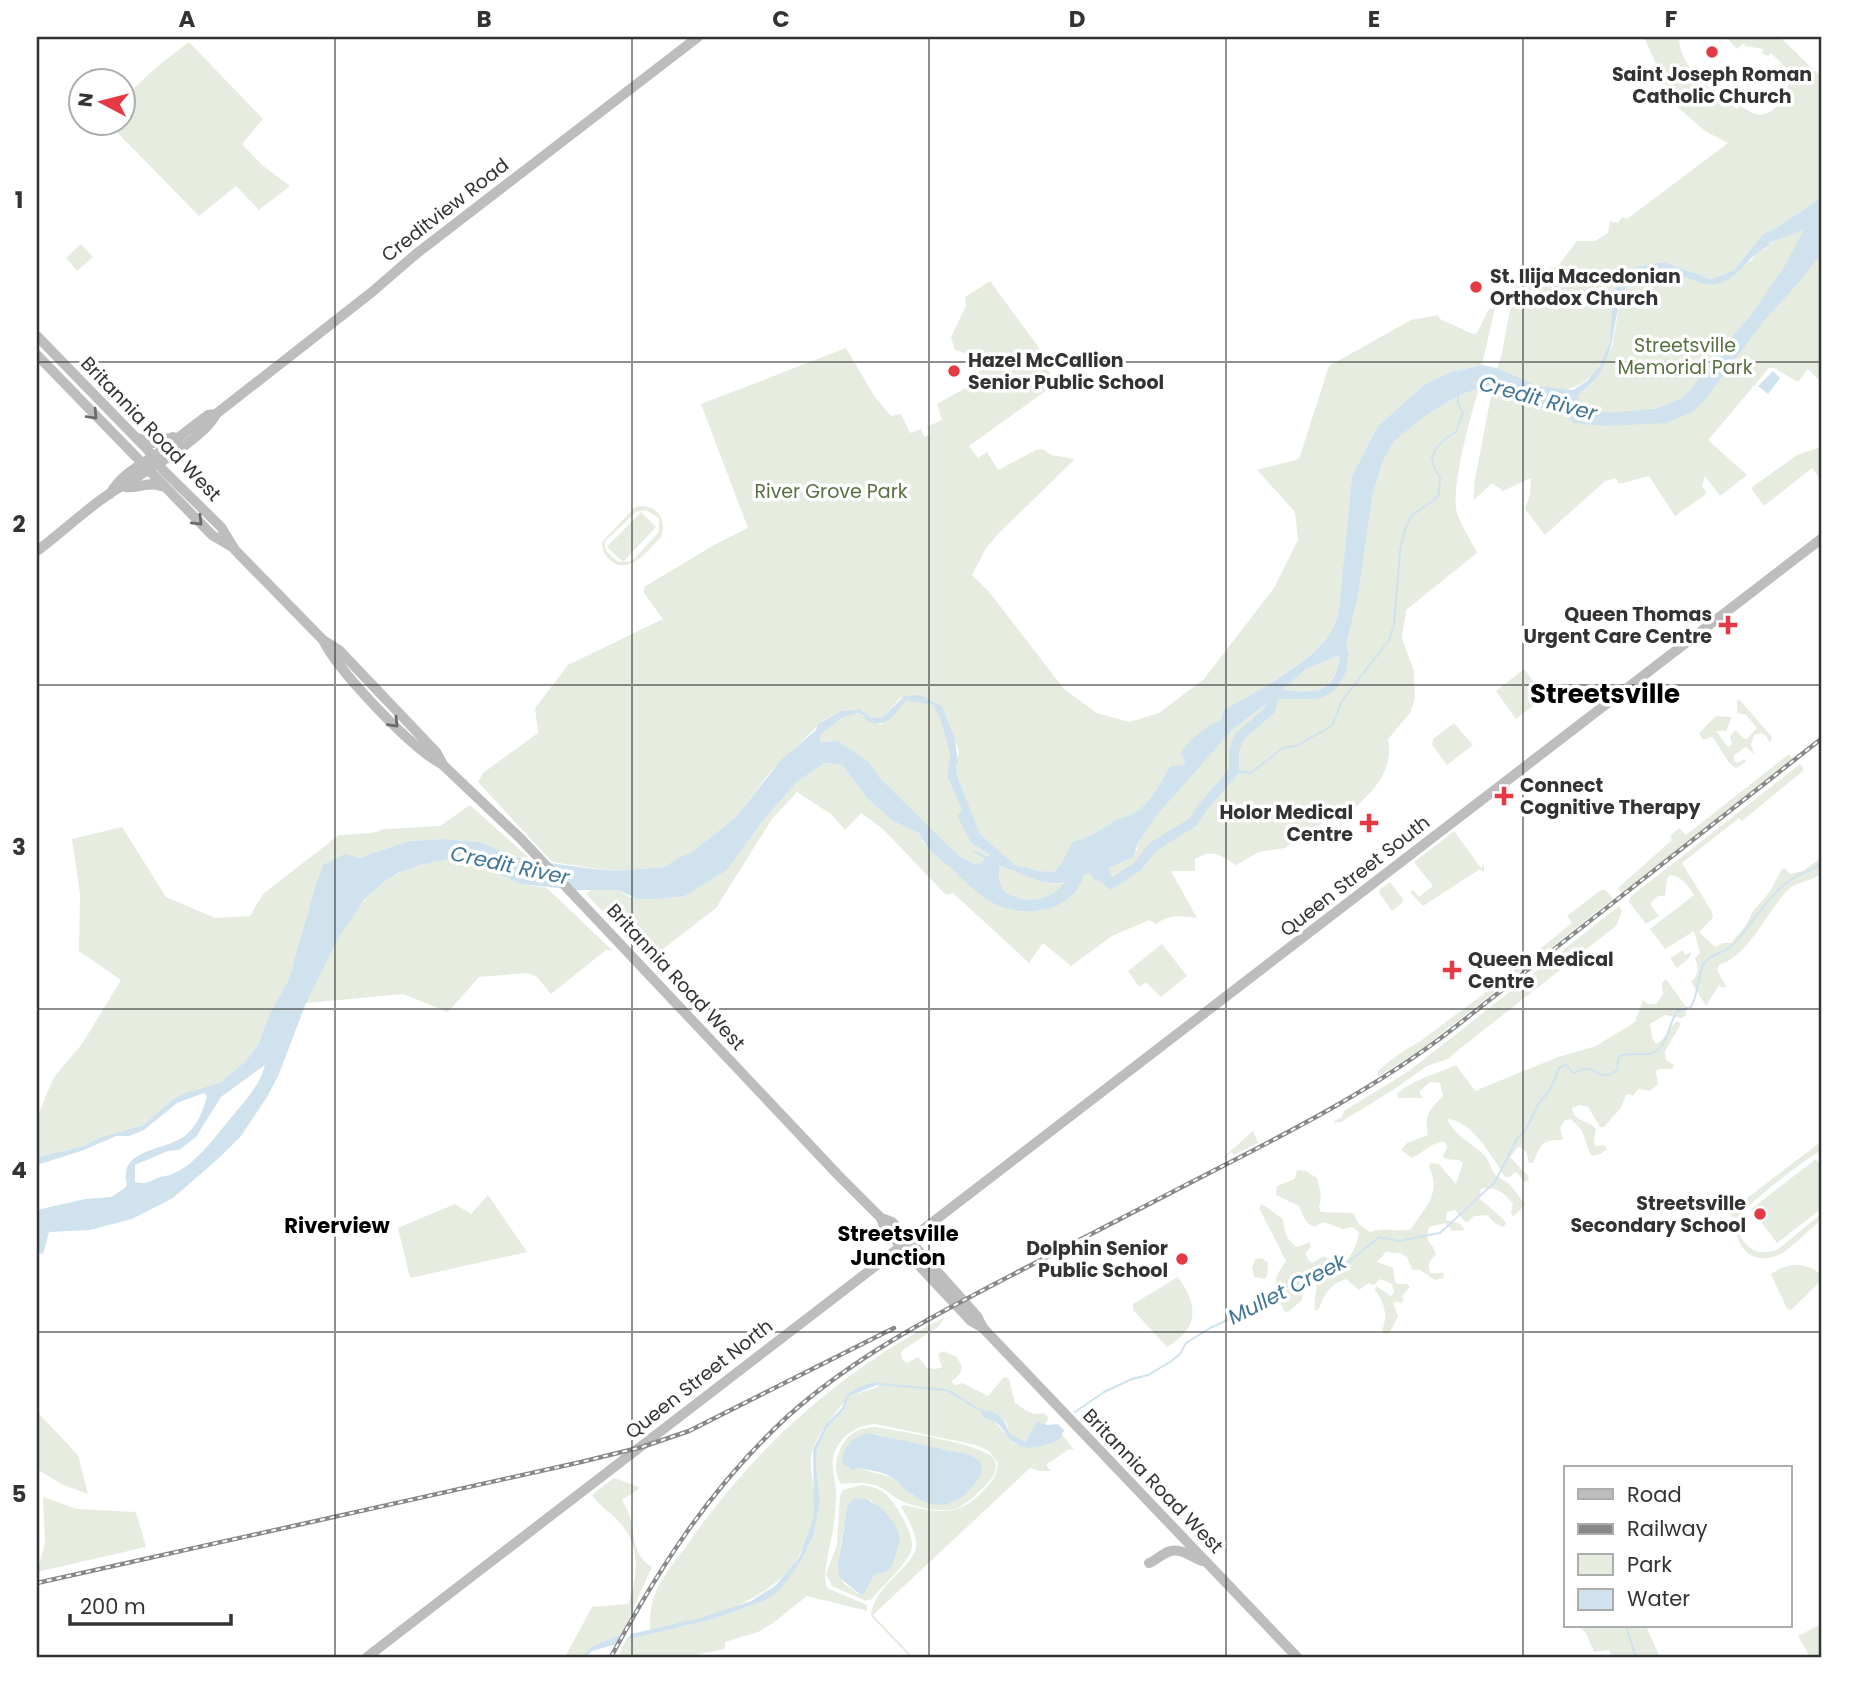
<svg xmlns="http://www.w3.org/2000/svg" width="1858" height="1694" font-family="Poppins,sans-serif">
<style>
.green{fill:#e6ecdf;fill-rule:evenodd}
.water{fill:#cfe2ee;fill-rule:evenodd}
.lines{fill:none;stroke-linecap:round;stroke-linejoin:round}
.stream{stroke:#cfe2ee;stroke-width:2}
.river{stroke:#cfe2ee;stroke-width:10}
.secondary{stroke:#bdbdbd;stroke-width:10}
.rail-casing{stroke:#888;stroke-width:4.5}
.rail{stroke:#fff;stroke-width:2;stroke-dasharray:5;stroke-linecap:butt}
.oneway{stroke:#6a6a6a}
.grid{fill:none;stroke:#333;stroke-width:2;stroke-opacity:0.55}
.poi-dot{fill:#e63946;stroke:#fff;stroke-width:2.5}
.labels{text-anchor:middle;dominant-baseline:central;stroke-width:7;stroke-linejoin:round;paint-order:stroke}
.poi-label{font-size:19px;font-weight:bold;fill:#333;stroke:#fff;text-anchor:start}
.street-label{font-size:19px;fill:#333;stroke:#fff}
.park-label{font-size:19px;fill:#56703f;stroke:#fff}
.water-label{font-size:21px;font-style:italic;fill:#3f7597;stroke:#fff}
.neighbourhood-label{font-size:21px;font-weight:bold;fill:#000;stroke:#fff}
.district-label{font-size:26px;font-weight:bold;fill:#000;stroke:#fff}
.neatline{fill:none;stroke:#333;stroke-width:2.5}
.grid-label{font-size:23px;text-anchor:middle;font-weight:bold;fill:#333}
</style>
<rect width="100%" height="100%" fill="#fff"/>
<!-- green -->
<path class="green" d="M 1644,37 L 1679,37 C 1679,69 1713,91 1737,109 L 1740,105 C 1764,124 1770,112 1789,95 L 1786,91 L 1789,82 L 1786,74 L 1789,71 L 1771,53 L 1768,56 L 1762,54 L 1763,49 L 1745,46 L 1744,43 L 1737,49 L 1727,38 L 1724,40 L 1723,37 L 1718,37 L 1780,37 L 1821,77 L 1821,198 L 1776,228 L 1763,234 L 1734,270 L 1711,279 L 1664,262 L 1640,266 L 1612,296 C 1611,310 1612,326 1610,340 C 1608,350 1602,362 1596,370 C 1568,406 1530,385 1497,368 L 1501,358 L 1516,277 L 1558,266 L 1577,241 L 1595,241 L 1608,233 L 1610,221 L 1618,223 L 1622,217 L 1627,219 L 1728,143 L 1705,131 L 1674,104 ZM 1560,290 L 1581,297 L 1581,303 L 1554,308 Z
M 189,42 L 263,119 L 242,144 L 262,165 L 290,186 L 259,210 L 236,186 L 199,216 L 108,123 L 122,122 L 123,98 L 159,65 Z
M 1821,227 L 1821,382 L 1808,369 L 1798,382 L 1774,368 L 1769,368 L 1708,440 L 1747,475 L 1720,496 L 1705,476 L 1702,486 L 1706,492 L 1705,495 L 1675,516 L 1649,476 L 1619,484 L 1616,478 L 1605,481 L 1545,535 L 1525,509 L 1530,495 L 1531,478 L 1503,491 L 1492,483 L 1474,500 L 1474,484 L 1492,391 L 1500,391 L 1527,404 L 1580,393 L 1594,382 L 1606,361 L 1612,346 L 1621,297 L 1631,280 L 1650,270 L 1683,275 L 1706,284 L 1717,284 L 1752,260 L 1758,251 L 1768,248 L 1768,244 L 1803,229 L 1803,232 Z
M 81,244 L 93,257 L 77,271 L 66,258 Z
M 990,281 L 1042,352 L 1054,385 L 969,446 L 978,458 L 987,452 L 998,470 L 1036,450 L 1043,449 L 1051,455 L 1075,459 L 999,533 L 986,548 L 972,575 L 990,593 L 1064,689 L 1097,713 L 1129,722 L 1159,713 L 1204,679 L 1274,588 L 1298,540 L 1295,512 L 1257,470 L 1299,459 L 1329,366 L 1411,320 L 1438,315 L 1440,319 L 1473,334 L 1477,333 L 1488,310 L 1495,308 L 1482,365 L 1451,372 L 1425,384 L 1378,426 L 1352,476 L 1339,608 C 1338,613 1337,619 1335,624 C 1322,657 1254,692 1223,711 L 1221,720 C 1203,729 1191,748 1183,765 L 1170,766 C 1160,783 1150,805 1132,814 C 1126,817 1121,817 1116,820 C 1101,829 1089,838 1072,842 L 1062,862 L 1054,872 L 1040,871 L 1015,865 L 980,834 L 958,778 L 956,764 L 959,751 L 942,706 L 930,699 L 901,697 L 883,717 L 872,718 L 860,709 L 841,711 L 824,720 L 771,771 L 735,818 L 690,853 L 677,858 L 665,867 L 612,871 L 552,862 L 478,782 L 483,773 L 538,733 L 535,708 L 568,665 L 663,619 L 644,593 L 644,587 L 714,545 L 748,528 L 701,404 L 846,348 L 875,397 L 891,416 L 901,414 L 910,433 L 921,429 L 924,437 L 930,434 L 927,427 L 942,420 L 937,404 L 978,381 C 982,359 976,356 955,350 L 951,337 L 966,306 L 965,297 Z
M 1479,389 C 1471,413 1450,490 1457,513 C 1462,527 1471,540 1477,553 L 1406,610 L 1402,638 L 1414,672 L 1415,699 L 1410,713 L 1388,739 C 1395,773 1369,796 1345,816 L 1334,815 L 1285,848 L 1259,852 L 1236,865 C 1219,855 1214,848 1195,859 L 1195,871 L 1171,871 L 1197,918 C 1180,916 1170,914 1156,924 L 1149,920 L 1112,936 L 1071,966 L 1043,943 L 1029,963 L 953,893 L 946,895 L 882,828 L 861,813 L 845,830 L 831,814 L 797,792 L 772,819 L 716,908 L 649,960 L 586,894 L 592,889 L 618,890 L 629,897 L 658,899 L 685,896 L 727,870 L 765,818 L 796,783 L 824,763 L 842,765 L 868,799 L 893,821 L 919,833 L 923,843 L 990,902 L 1038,911 L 1084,875 L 1127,860 L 1137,850 L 1139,841 L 1157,815 L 1207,757 L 1231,731 L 1269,702 L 1280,699 L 1328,695 L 1336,689 L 1345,675 L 1349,655 L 1346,645 L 1358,597 L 1373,493 L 1383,461 L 1392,442 L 1422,418 L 1459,395 Z
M 1821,447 L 1821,480 L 1812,468 L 1764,506 L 1751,488 L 1797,455 Z
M 639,506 C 658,505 667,520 661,537 C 648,549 631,576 611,561 C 605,556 602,550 602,542 L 634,508 ZM 646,510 L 659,518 L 659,532 L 632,561 L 619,562 C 611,557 603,550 605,541 L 636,512 Z
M 641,512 L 656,527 L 623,562 L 607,547 Z
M 1340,655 C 1333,695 1316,693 1281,690 L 1306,669 Z
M 1524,669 L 1545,697 L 1516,719 L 1496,691 Z
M 906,699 L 933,705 L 940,718 L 950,754 L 947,775 L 960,802 L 972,844 L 991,856 L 987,857 L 980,852 L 974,851 L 984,857 L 982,862 L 975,864 L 962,859 L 946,845 L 879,777 L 869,762 L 838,741 L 819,742 L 820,735 L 843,717 L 857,713 L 881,725 Z
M 1740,700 L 1772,737 L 1770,743 L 1766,736 L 1761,733 L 1754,735 L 1751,744 L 1754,754 L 1746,747 L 1734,755 L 1734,761 L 1737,763 L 1745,759 L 1746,762 L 1736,768 L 1729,763 L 1714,739 L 1712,737 L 1703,740 L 1699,733 L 1716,716 L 1732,717 L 1726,731 L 1716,731 L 1728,747 L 1732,745 L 1730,736 L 1736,730 L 1744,739 L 1747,739 L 1757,728 L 1746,715 L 1737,713 L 1737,701 Z
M 1454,723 L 1473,745 L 1447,765 L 1432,745 L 1433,739 Z
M 1789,754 L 1793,759 L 1622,894 L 1618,888 L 1672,840 L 1670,836 L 1679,828 L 1686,835 Z
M 1800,764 L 1803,767 L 1803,771 L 1742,821 L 1739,818 L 1682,863 L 1712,912 L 1713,918 L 1699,932 L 1715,947 L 1723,943 L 1731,943 L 1746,925 L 1753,911 L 1769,893 L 1782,869 L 1786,869 L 1790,874 L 1803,871 L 1821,858 L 1821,873 C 1812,882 1797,881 1788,890 C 1768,910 1748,957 1719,965 L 1717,970 L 1726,986 L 1723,988 L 1719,985 L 1706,1006 L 1691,982 C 1699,974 1699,968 1695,958 L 1700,953 L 1694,931 L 1665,949 L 1650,929 L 1694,895 C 1688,886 1682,876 1670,875 L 1667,879 L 1665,896 L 1658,896 L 1650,904 L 1659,916 L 1646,924 L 1629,902 L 1630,897 Z
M 470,805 L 528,857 L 522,859 L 480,842 L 441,839 L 410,841 L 374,854 L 324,865 L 315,887 L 288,981 L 269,1015 L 259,1043 L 246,1061 L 220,1084 L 171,1101 L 143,1125 L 98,1138 L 84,1146 L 37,1157 L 37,1117 L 54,1077 L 82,1044 L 121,980 L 79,951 L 80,894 L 72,839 L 122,827 L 166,897 L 215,918 L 250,916 L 263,894 L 339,835 L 372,833 L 385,829 L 440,826 Z
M 1454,831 L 1481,868 L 1484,864 L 1484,872 L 1480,869 L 1423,906 L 1410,892 L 1413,890 L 1419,897 L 1433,886 L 1414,862 Z
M 456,858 L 474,863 L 520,884 L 547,888 L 613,951 L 606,950 L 551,994 L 537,977 L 527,973 L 479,977 L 448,1012 L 403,994 L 306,1003 C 325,960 355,894 399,873 C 417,864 437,862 456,858 Z
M 999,866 C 1020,871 1043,889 1066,882 C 1053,899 1035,903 1016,897 C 1010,895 1005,893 1002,888 C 999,882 999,873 999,866 Z
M 1390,882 L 1403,899 L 1402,903 L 1392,911 L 1380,894 L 1379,890 Z
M 1601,890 L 1606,890 L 1613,899 L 1419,1051 L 1379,1076 L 1377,1072 L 1379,1070 C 1394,1057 1403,1051 1419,1042 L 1489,990 L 1572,923 L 1567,916 Z
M 1619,906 L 1622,911 L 1616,926 L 1457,1051 L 1448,1059 L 1427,1066 L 1393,1090 L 1341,1122 L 1334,1123 L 1334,1121 L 1342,1117 L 1344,1111 L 1409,1071 Z
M 1162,944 L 1187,976 L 1161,997 L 1146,982 L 1139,987 L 1128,971 Z
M 1683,950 L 1685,955 L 1692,952 L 1688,959 L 1677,968 L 1670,958 Z
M 1666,979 L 1687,1008 L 1685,1016 L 1681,1018 L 1665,1015 L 1650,1024 L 1652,1037 L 1656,1044 C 1667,1039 1668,1028 1677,1021 L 1681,1024 L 1665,1051 L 1666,1060 L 1674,1065 L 1672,1069 L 1658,1069 L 1656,1072 L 1658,1084 L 1650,1091 L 1638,1089 L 1633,1096 L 1630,1094 L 1626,1095 L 1621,1108 L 1604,1127 L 1600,1127 L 1588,1107 L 1580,1105 L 1572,1108 C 1575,1123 1589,1120 1596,1129 L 1594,1142 L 1596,1146 L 1604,1145 L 1607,1149 L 1600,1154 L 1592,1156 C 1582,1140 1589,1133 1570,1119 L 1565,1120 L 1560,1128 L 1563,1140 C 1541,1140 1542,1143 1533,1163 L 1529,1163 C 1527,1155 1527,1148 1518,1147 L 1510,1157 L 1528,1176 L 1529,1180 L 1525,1182 L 1516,1172 L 1509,1177 L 1505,1177 C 1493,1158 1471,1119 1447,1119 C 1454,1135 1470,1142 1483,1154 C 1489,1159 1490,1167 1494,1173 C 1498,1178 1504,1179 1508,1183 C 1514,1188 1521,1199 1525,1205 L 1513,1217 L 1511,1213 L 1513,1204 C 1505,1193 1495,1185 1481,1189 L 1479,1198 L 1503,1219 L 1506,1223 L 1504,1227 L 1496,1224 L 1487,1215 L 1474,1216 L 1468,1222 L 1464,1221 L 1455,1210 L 1447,1212 L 1446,1220 L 1459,1223 L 1465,1230 L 1452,1231 L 1446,1223 L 1429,1227 C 1424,1246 1433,1241 1436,1254 C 1430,1260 1426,1265 1431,1273 L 1444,1273 L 1443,1278 L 1435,1280 L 1420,1270 L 1412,1270 L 1407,1257 L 1400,1253 L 1386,1252 L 1377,1262 L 1393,1268 L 1395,1282 L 1398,1284 L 1407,1284 L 1410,1287 L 1402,1296 L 1404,1300 L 1401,1303 L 1397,1301 L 1393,1303 L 1398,1316 L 1390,1332 L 1386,1334 L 1382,1331 C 1388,1315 1385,1304 1375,1290 L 1376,1286 L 1391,1296 L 1394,1293 L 1392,1284 L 1380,1279 L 1374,1285 L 1369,1283 L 1359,1290 L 1346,1279 C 1330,1284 1324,1295 1319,1309 L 1315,1311 C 1313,1300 1318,1290 1316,1280 L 1307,1280 L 1301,1301 L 1288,1312 L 1284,1311 C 1274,1286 1270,1283 1286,1261 L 1259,1208 L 1262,1204 L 1283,1219 C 1284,1231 1286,1240 1297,1247 L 1310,1242 L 1311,1247 L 1305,1253 L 1309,1261 L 1312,1263 L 1324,1256 L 1338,1267 C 1350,1261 1357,1245 1359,1232 L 1352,1227 L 1343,1229 L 1323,1222 L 1315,1227 C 1305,1224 1303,1215 1299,1206 L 1276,1195 L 1277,1186 L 1295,1179 L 1297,1170 L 1306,1171 L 1317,1178 L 1321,1195 L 1319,1208 L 1321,1212 L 1353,1213 L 1359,1224 L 1370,1232 C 1387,1226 1395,1233 1411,1229 C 1425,1207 1442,1194 1429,1167 L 1430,1163 L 1439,1164 L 1456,1184 L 1463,1163 L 1459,1160 L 1446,1159 L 1443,1156 L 1447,1148 L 1446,1143 C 1436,1138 1423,1153 1412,1158 L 1401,1150 L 1407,1143 L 1428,1135 C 1424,1114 1429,1111 1443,1096 L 1440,1083 L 1430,1082 L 1419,1092 L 1423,1098 L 1398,1098 L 1397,1094 C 1417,1077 1433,1076 1456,1065 L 1475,1091 L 1558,1057 L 1596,1046 L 1635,1022 L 1643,1000 L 1648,1004 L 1656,1004 L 1663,994 L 1662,983 Z
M 1253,1131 L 1258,1143 L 1234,1155 L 1231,1152 L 1227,1156 L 1228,1160 L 1224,1157 Z
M 1818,1144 L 1821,1144 L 1821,1151 C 1809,1156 1746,1205 1741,1215 C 1736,1226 1739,1237 1747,1245 C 1755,1254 1766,1253 1777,1250 L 1821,1214 L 1821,1220 C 1811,1228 1789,1251 1778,1255 C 1750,1267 1733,1243 1735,1217 L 1732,1217 L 1729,1212 Z
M 1816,1159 L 1821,1166 L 1821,1209 L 1777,1243 L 1751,1209 Z
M 488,1195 L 527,1252 L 410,1278 L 398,1228 L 455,1204 L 471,1214 Z
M 1261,1258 L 1268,1262 L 1267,1277 L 1264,1279 L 1254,1277 L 1252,1267 L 1255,1259 Z
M 1793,1265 C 1804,1265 1813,1267 1821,1275 L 1821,1281 L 1791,1310 L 1787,1309 L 1771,1274 L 1781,1268 Z
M 1178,1277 C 1199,1306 1199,1328 1167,1347 L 1133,1310 L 1133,1304 Z
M 945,1317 L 938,1327 L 904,1349 L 901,1353 L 902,1359 L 907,1363 L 918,1357 L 927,1368 L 936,1369 L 942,1367 L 938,1354 L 944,1351 L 957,1357 L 962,1367 L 960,1374 L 952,1381 L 953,1384 L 957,1385 L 963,1383 L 988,1396 L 1004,1377 L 1009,1379 L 1015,1403 C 1025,1410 1032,1416 1044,1413 L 1049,1418 L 1045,1424 L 1037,1421 L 1025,1442 L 1009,1433 L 1007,1423 L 994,1412 L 994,1421 L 1014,1444 L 1035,1447 L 1061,1438 L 1062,1434 L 1074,1450 L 1069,1449 L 1046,1465 L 1051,1471 L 1040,1471 L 1030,1468 L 873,1615 L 913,1657 L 910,1657 L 871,1616 C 872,1585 919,1565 916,1543 C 915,1530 907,1517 901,1507 L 904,1505 C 936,1512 958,1518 982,1492 C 991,1483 997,1476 998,1463 L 989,1451 L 976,1445 L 875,1424 C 856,1426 841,1435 834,1454 C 830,1467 836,1479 836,1492 C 836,1503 835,1514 834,1524 C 832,1542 821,1573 827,1588 L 867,1605 L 867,1611 L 807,1596 L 773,1623 L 758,1632 L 725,1642 L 725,1649 L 686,1657 L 618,1657 L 626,1640 L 714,1619 L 766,1600 L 801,1561 L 814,1535 L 820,1500 L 816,1465 L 817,1449 L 827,1428 L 845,1409 L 849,1396 L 878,1387 L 879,1382 L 852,1391 C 840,1410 821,1426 813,1448 C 806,1470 819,1494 814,1517 C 796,1600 721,1613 650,1631 C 648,1589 667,1573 690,1541 C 755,1447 843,1369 945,1317 Z
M 37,1408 L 40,1415 L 78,1455 L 88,1494 L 61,1484 L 37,1469 Z
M 876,1427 C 896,1431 986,1444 994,1459 C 1000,1470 991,1480 984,1487 C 973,1497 963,1509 948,1510 C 934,1511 908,1506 896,1498 C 890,1494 885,1489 878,1486 C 866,1482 854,1483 841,1484 C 829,1468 840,1437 859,1430 C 864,1428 870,1427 876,1427 ZM 875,1434 L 917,1445 L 970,1455 L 913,1496 L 890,1477 L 857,1468 L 853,1470 L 849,1466 Z
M 614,1478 L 639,1487 L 639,1489 L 622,1500 C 625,1506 630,1514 631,1521 C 634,1539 635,1557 652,1567 L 622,1634 L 591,1647 L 582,1657 L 565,1657 L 592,1607 L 628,1604 C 638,1578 641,1545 620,1523 C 612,1513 599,1506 592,1495 Z
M 861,1485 C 868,1486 875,1487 882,1491 C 894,1499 914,1533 912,1547 C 911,1561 881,1587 872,1599 L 866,1601 L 832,1586 L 826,1574 L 837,1545 L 840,1495 L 843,1490 ZM 871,1500 L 892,1521 L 887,1572 L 874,1575 L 857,1594 C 854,1588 848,1588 844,1583 C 832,1568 845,1527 847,1508 Z
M 43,1497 L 77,1509 L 136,1512 L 146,1547 L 37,1572 L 45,1543 Z
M 1821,1624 L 1821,1657 L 1810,1657 L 1798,1636 Z
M 1579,1626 L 1646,1626 L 1660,1657 L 1612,1657 L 1609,1650 L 1594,1652 L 1586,1633 Z"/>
<!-- water -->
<path class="water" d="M 1821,198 L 1821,254 L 1801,280 L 1762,323 L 1704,401 L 1692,412 L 1666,423 L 1604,426 L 1574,423 L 1559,412 L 1527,404 L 1501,391 L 1479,389 L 1459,395 L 1422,418 L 1393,442 L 1383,461 L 1373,493 L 1358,597 L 1346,645 L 1349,655 L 1345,675 L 1336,689 L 1328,695 L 1316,699 L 1280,699 L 1269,702 L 1231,731 L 1157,815 L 1139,841 L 1133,857 L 1108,868 L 1112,877 L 1106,882 L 1094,880 L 1090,873 L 1084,875 C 1072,913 1024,919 993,903 C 978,895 964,880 951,868 C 939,858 925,848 919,833 L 893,821 L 868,799 L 842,765 L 824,763 L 796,783 L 765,818 L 727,870 L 685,896 L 658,899 L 637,899 L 618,890 L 575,890 L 520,884 L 474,863 L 457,858 L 420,865 L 398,873 L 385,881 L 364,900 L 340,935 L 306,1003 L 279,1074 L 267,1097 L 241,1136 L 219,1158 L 173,1198 L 132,1219 L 90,1230 L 49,1232 L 43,1254 L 37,1253 L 37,1210 L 85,1199 L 111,1197 L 125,1188 L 127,1184 C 117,1148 167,1151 186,1135 C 198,1124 203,1111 207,1096 L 204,1093 L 177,1103 L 144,1130 L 129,1136 L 116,1136 L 84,1150 L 37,1165 L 37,1157 L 84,1146 L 98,1138 L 143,1125 L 171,1101 L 183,1094 L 220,1083 L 246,1061 L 259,1043 L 269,1015 L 288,981 L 315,887 L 323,865 L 345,854 L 359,858 L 410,841 L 441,839 L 480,842 L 522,859 L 586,868 L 612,871 L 665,867 L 677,858 L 690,853 L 735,818 L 781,760 L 816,730 L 818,724 L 841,711 L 860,709 L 872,718 L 883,717 L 904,696 L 921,695 L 942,706 L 955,739 L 958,762 L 956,765 L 958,778 L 980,834 L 1015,865 L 1040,871 L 1054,872 L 1062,862 L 1072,842 C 1089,838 1101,829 1116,820 C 1121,817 1127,817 1132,814 C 1150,805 1160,783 1170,766 L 1183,765 L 1185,761 L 1185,758 L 1180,755 C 1189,739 1204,728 1221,720 L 1223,711 C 1254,692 1322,658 1335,624 C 1337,619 1338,613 1339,608 L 1352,476 L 1378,426 L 1425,384 L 1451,372 L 1482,365 L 1497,368 L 1537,386 L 1573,390 L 1588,380 L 1600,365 L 1610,342 L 1612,296 L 1619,281 L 1630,271 L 1640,266 L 1664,262 L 1711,279 L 1734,270 L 1763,234 L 1776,228 ZM 1803,230 L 1803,232 L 1783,269 L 1748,319 L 1709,362 L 1694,386 L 1682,398 L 1655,409 L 1606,413 L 1587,406 L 1577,398 C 1580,391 1586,389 1592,383 C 1598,378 1602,368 1606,361 C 1619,335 1612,275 1650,270 C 1671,267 1701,288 1717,284 C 1740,279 1749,253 1768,247 L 1769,243 ZM 1340,655 C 1334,695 1316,693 1282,690 L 1306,669 ZM 906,700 L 933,705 L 940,718 L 950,754 L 947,775 L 962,811 L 957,816 L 972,844 L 990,855 L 987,857 L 980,852 L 971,850 L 984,858 L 982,862 L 974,864 L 962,858 L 947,845 L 879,777 L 869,762 L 838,741 L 820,742 L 820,735 L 843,717 L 858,713 L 864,716 L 867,721 C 887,729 895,715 906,700 ZM 999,866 C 1020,871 1042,888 1065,882 C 1052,899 1035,903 1016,897 C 1010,895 1005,893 1002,888 C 999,882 999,873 999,866 ZM 265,1065 C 260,1086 243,1103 230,1119 C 214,1138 195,1166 170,1175 C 167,1176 163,1176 160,1177 C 150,1181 146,1185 135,1182 L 135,1165 L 168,1151 L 179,1150 L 196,1137 L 221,1097 Z
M 1773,371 L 1780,378 L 1768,394 L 1758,386 Z
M 871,1383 L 879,1382 L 880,1384 L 849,1396 L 845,1409 L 827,1428 L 817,1449 L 816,1465 L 820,1500 L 814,1535 L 801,1561 L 780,1590 L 766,1600 L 714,1619 L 626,1640 L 631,1634 L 700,1618 L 751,1601 L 776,1585 L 800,1556 L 814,1516 L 813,1449 L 826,1424 L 842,1408 L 846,1395 L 859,1387 Z
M 985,1410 C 998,1411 1007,1422 1009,1433 L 1025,1442 L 1037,1421 L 1047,1425 L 1058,1424 L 1064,1430 L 1061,1438 C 1049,1445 1025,1453 1013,1442 C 1007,1438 1004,1430 999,1425 C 992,1417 988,1424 981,1413 Z
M 868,1433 L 970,1455 L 980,1461 L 982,1472 C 966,1502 941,1516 911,1494 C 903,1489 897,1481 889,1476 C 880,1471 868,1470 857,1468 L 853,1470 L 842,1463 C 842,1448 853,1436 868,1433 Z
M 856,1498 C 877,1499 896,1519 900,1539 L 892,1566 L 886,1572 L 874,1575 L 862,1596 L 839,1577 L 838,1565 L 847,1508 L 851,1501 Z
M 622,1634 L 616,1646 L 613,1645 L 592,1651 L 586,1657 L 582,1657 L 591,1647 Z"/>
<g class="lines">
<!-- stream -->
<path class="stream" d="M 1234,771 L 1251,773 L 1283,748 L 1296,746 L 1332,726 L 1342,701 L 1389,640 L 1394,625 L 1400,551 L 1405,530 L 1411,516 L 1434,500 L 1439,494 L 1440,477 L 1434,467 L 1432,457 L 1437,447 L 1447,437 L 1456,432 L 1463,413 L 1458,404 L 1458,393
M 880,1384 L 946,1390 C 960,1395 969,1407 984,1411
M 1075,1412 L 1104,1392 L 1132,1379 L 1148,1375 L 1170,1362 L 1180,1354 L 1186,1343 L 1210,1328 L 1240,1314 L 1294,1283 L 1337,1268 L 1350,1261 L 1379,1237 L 1399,1241 L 1440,1233 L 1495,1182 L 1517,1139 L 1527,1128 L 1538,1104 L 1550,1090 L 1559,1068 L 1566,1064 L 1573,1073 C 1577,1072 1580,1070 1584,1069 C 1597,1067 1601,1083 1617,1070 L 1619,1056 C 1631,1053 1635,1054 1647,1054 C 1667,1053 1668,1025 1677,1011 L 1691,1007 C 1699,993 1697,978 1703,965 C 1709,954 1725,953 1734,944 C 1753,923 1768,895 1792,879 C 1801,873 1812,870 1821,864
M 1626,1626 L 1636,1657"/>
<!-- river -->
<path class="river" d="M 1098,872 L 1111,884 L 1137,867 L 1153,847 L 1193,822 L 1203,807 L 1234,771 L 1234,750 L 1239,737 L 1270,710 L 1275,691"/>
<!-- secondary -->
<path class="secondary" d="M 37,336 L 147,449 L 163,470 L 221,527 L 235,550 L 323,640 L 339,650 L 436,752 L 442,763
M 37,355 L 212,535 L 232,547
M 138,438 L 153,443 L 173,437
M 125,487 C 138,489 147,481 161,486
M 110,494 C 122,473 141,465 160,452 C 176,440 191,427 208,415 L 216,414
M 37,551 C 61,533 84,511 109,494 C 134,478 205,439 216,414 L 372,292 L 416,254 L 698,37
M 323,640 C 337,670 413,750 442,764 L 521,839 L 839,1176 L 881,1218 L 892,1222 L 901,1231 L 977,1316 L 983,1328
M 881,1218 L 885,1229 L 971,1321 L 983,1328 L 1297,1657
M 1149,1563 C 1155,1561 1158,1557 1164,1554 C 1178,1545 1189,1556 1202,1561
M 367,1657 L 1821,539"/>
<defs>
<path id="rail" d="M 37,1583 L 581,1462 L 642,1447 L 689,1431 L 894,1328
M 611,1657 C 660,1566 711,1487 788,1416 C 854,1357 931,1317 1010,1276 C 1078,1241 1146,1205 1215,1170 C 1297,1128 1377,1087 1450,1031 L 1821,739"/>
</defs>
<!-- rail casing -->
<use href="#rail" class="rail-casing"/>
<!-- rail -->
<use href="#rail" class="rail"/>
</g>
<!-- one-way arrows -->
<defs><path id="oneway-chevron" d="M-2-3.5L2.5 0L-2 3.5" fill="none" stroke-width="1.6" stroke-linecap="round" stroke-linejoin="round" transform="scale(1.75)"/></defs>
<g class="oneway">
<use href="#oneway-chevron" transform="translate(93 415) rotate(47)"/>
<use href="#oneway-chevron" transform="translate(198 521) rotate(45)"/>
<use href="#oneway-chevron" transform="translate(394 723) rotate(46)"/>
</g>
<!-- grid -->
<path class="grid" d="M 335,37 L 335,1657M 632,37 L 632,1657M 929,37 L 929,1657M 1226,37 L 1226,1657M 1523,37 L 1523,1657M 37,362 L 1821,362M 37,685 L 1821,685M 37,1009 L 1821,1009M 37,1332 L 1821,1332"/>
<!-- markers -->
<g class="poi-dot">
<circle cx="1712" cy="52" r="7"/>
<circle cx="1476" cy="287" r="7"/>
<circle cx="954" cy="371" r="7"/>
<path d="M1724.5 614.5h7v7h7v7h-7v7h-7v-7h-7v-7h7z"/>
<path d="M1500.5 785.5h7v7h7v7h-7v7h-7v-7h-7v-7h7z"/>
<path d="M1365.5 812.5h7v7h7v7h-7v7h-7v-7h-7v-7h7z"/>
<path d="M1448.5 959.5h7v7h7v7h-7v7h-7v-7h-7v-7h7z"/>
<circle cx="1760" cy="1214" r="7"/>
<circle cx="1182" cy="1259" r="7"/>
</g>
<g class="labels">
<!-- poi labels -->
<g class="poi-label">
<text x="1712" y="74" text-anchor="middle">Saint Joseph Roman<tspan x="1712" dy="22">Catholic Church</tspan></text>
<text x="1490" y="276">St. Ilija Macedonian<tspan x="1490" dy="22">Orthodox Church</tspan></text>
<text x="968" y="360">Hazel McCallion<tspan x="968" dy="22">Senior Public School</tspan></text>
<text x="1712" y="614" text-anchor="end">Queen Thomas<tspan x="1712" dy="22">Urgent Care Centre</tspan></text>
<text x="1520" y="785">Connect<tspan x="1520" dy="22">Cognitive Therapy</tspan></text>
<text x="1353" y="812" text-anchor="end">Holor Medical<tspan x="1353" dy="22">Centre</tspan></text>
<text x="1468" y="959">Queen Medical<tspan x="1468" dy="22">Centre</tspan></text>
<text x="1746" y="1203" text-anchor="end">Streetsville<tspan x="1746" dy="22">Secondary School</tspan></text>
<text x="1168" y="1248" text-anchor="end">Dolphin Senior<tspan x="1168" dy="22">Public School</tspan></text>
</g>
<!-- street labels -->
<g class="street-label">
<text transform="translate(445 210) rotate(-38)">Creditview Road</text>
<text transform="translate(151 429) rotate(46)">Britannia Road West</text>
<text transform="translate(1355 876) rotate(-38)">Queen Street South</text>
<text transform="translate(676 977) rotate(47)">Britannia Road West</text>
<text transform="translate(699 1379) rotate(-38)">Queen Street North</text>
<text transform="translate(1153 1481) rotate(46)">Britannia Road West</text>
</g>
<!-- park labels -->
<g class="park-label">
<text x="1685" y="345">Streetsville<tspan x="1685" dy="22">Memorial Park</tspan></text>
<text x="831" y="491">River Grove Park</text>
</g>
<!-- water labels -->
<g class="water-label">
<text transform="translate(1538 398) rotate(15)">Credit River</text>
<text transform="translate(510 865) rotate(12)">Credit River</text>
<text transform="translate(1287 1289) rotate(-27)">Mullet Creek</text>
</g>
<!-- neighbourhood labels -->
<g class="neighbourhood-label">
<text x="337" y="1225">Riverview</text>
<text x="898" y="1233">Streetsville<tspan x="898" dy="24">Junction</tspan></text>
</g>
<!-- district labels -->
<g class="district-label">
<text x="1605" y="694">Streetsville</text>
</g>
</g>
<!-- border -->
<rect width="1858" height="1694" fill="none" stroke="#ffffff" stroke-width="77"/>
<!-- legend -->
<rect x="1564" y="1466" width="228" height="161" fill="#ffffff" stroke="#adadad" stroke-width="2"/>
<rect x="1578" y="1489" width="35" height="10" fill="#bdbdbd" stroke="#adadad" stroke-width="2"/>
<text x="1627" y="1502" font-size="21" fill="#333333">Road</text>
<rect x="1578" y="1524" width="35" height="10" fill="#888888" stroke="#adadad" stroke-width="2"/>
<text x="1627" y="1536" font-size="21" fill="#333333">Railway</text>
<rect x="1578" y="1554" width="35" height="21" fill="#e6ecdf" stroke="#adadad" stroke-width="2"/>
<text x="1627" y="1572" font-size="21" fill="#333333">Park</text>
<rect x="1578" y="1589" width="35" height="21" fill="#cfe2ee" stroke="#adadad" stroke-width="2"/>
<text x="1627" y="1606" font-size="21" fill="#333333">Water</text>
<!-- north arrow -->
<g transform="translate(102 102) rotate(277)"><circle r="33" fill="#ffffff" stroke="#adadad" stroke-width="2"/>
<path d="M0-5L12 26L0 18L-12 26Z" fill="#e63946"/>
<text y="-10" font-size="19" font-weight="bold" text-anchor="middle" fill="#333333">N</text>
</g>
<!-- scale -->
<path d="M70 1614v10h161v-10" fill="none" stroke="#333333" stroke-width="3.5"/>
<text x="80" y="1614" font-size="21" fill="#333333" stroke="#ffffff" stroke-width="5" paint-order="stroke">200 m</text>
<rect x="38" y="38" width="1782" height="1618" class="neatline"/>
<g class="grid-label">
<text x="187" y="27">A</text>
<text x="484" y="27">B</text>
<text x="781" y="27">C</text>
<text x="1077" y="27">D</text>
<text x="1374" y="27">E</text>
<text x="1671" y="27">F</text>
<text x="19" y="208">1</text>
<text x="19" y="532">2</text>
<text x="19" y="855">3</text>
<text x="19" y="1178">4</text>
<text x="19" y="1502">5</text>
</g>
</svg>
